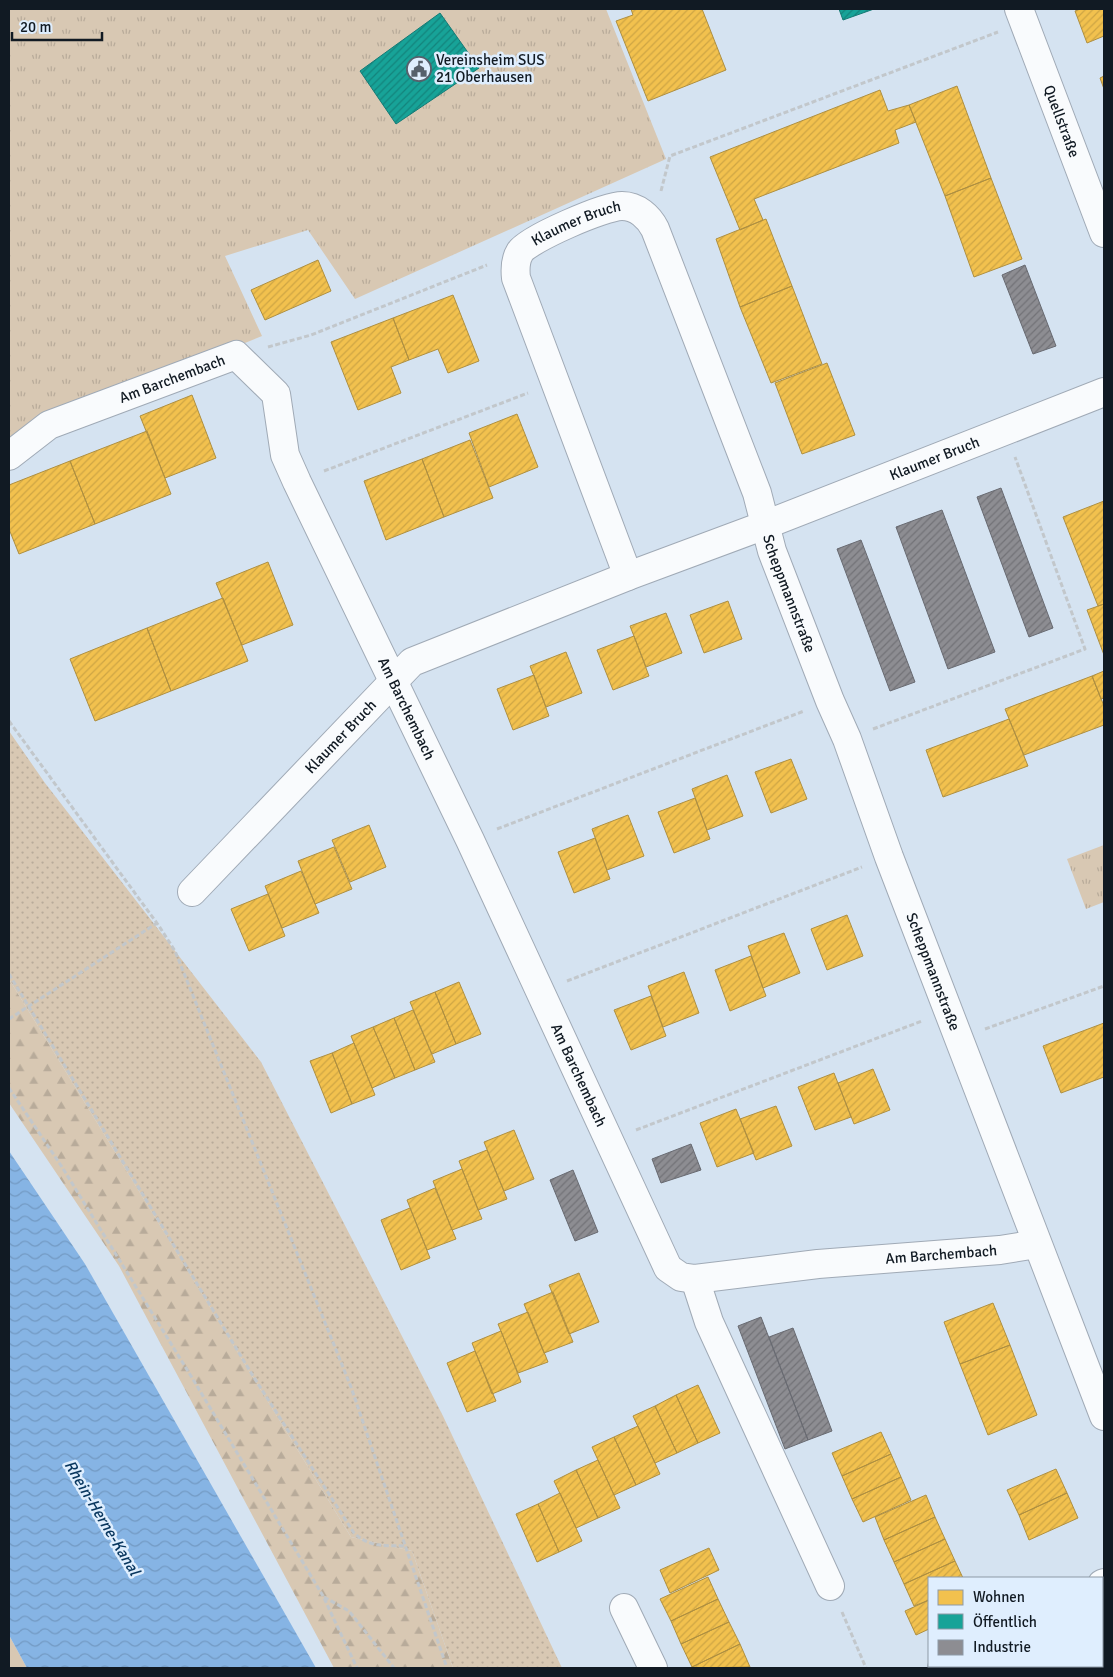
<svg xmlns="http://www.w3.org/2000/svg" width="1113" height="1677" font-family="Signika,sans-serif">
<style>
.grass{fill:#d8c8b3}
.forest{fill:url(#forest-firs)}
.park{fill:url(#park-tufts)}
.garden{fill:url(#garden-dots)}
.water{fill:url(#water-waves)}
.homes{fill:url(#homes-hatch);stroke:#ae8f41}
.public{fill:url(#public-hatch);stroke:#157a75}
.industry{fill:url(#industry-hatch);stroke:#686a71}
.lines{fill:none;stroke-linecap:round;stroke-linejoin:round}
.minor-casing{stroke:#a0aab6;stroke-width:30}
.path{stroke:#c2c7cb;stroke-width:3;stroke-dasharray:5 2.5;stroke-linecap:butt}
.minor{stroke:#f9fbfd;stroke-width:28}
.labels{text-anchor:middle;dominant-baseline:central;stroke-width:5;stroke-linejoin:round;paint-order:stroke}
.poi-label{font-size:15px;fill:#111a23;stroke:#dfeefe;text-anchor:start}
.street-label{font-size:15px;fill:#111a23;stroke:#dfeefe}
.water-label{font-size:16px;font-style:italic;fill:#08365e;stroke:#dfeefe}
</style>
<defs>
<pattern id="forest-firs" width="22" height="20" patternUnits="userSpaceOnUse" patternTransform="scale(1.25)"><rect width="22" height="20" fill="#d8c8b3"/><path d="M5 1l3.5 6h-7zM16 11l3.5 6h-7z" fill="#b8ab9a"/></pattern>
<pattern id="park-tufts" width="24" height="20" patternUnits="userSpaceOnUse" patternTransform="scale(1.25)"><rect width="24" height="20" fill="#d8c8b3"/><path d="M3 7l-1-3M5 7V3M7 7l1-3M15 17l-1-3M17 17v-4M19 17l1-3" fill="none" stroke="#b8ab9a"/></pattern>
<pattern id="garden-dots" width="8" height="8" patternUnits="userSpaceOnUse" patternTransform="scale(1.25)"><rect width="8" height="8" fill="#d8c8b3"/><path d="M2 2h.1M6 6h.1" fill="none" stroke="#b8ab9a" stroke-width="1.8" stroke-linecap="round"/></pattern>
<pattern id="water-waves" width="16" height="10" patternUnits="userSpaceOnUse" patternTransform="scale(1.25)"><rect width="16" height="10" fill="#86b4e4"/><path d="M0 5q4-4 8 0t8 0" fill="none" stroke="#739ac3"/></pattern>
<pattern id="homes-hatch" width="6" height="6" patternUnits="userSpaceOnUse" patternTransform="scale(1.25)"><rect width="6" height="6" fill="#f2c14e"/><path d="M-1 1l2-2M0 6l6-6M5 7l2-2" fill="none" stroke="#cea544"/></pattern>
<pattern id="public-hatch" width="6" height="6" patternUnits="userSpaceOnUse" patternTransform="scale(1.25)"><rect width="6" height="6" fill="#17a398"/><path d="M-1 1l2-2M0 6l6-6M5 7l2-2" fill="none" stroke="#13847c"/></pattern>
<pattern id="industry-hatch" width="6" height="6" patternUnits="userSpaceOnUse" patternTransform="scale(1.25)"><rect width="6" height="6" fill="#8d8d92"/><path d="M-1 1l2-2M0 6l6-6M5 7l2-2" fill="none" stroke="#727277"/></pattern>
</defs>
<rect width="100%" height="100%" fill="#d5e3f1"/>
<!-- grass -->
<path class="grass" d="M 9,1635 L 27,1668 L 9,1668 Z"/>
<!-- forest -->
<path class="forest" d="M 9,979 L 351,1537 L 412,1551 L 453,1668 L 334,1668 L 119,1266 L 9,1103 Z"/>
<!-- park -->
<path class="park" d="M 9,9 L 606,9 L 666,159 L 355,299 L 308,230 L 225,256 L 262,336 L 9,439 Z
M 1104,845 L 1104,902 L 1086,909 L 1067,859 Z"/>
<!-- garden -->
<path class="garden" d="M 9,731 L 45,783 L 261,1062 L 443,1416 L 562,1668 L 453,1668 L 412,1551 L 351,1537 L 9,979 Z"/>
<!-- water -->
<path class="water" d="M 9,1151 L 85,1264 L 316,1668 L 27,1668 L 9,1635 Z"/>
<!-- homes -->
<path class="homes" d="M 631,9 L 702,9 L 726,70 L 648,101 L 616,21 L 633,15 Z
M 1080,9 L 1104,9 L 1104,36 L 1087,43 L 1075,11 Z
M 1104,76 L 1104,89 L 1100,78 Z
M 957,86 L 991,178 L 945,196 L 909,105 Z
M 880,90 L 888,111 L 909,105 L 916,122 L 895,130 L 899,143 L 754,199 L 763,220 L 740,230 L 710,157 Z
M 991,178 L 1022,259 L 974,277 L 945,196 Z
M 766,219 L 792,286 L 740,307 L 716,239 Z
M 318,260 L 331,291 L 265,320 L 251,290 Z
M 792,286 L 822,364 L 771,383 L 740,307 Z
M 453,295 L 479,361 L 448,373 L 438,349 L 409,360 L 393,318 Z
M 393,318 L 409,360 L 391,367 L 401,393 L 358,410 L 331,342 Z
M 827,363 L 855,435 L 802,454 L 775,383 Z
M 192,395 L 216,458 L 165,478 L 140,416 Z
M 517,414 L 538,467 L 489,487 L 469,433 Z
M 147,431 L 171,494 L 95,524 L 70,461 Z
M 470,440 L 493,498 L 444,517 L 422,459 Z
M 422,459 L 444,517 L 386,540 L 364,481 Z
M 70,461 L 95,524 L 19,554 L 9,529 L 9,485 Z
M 1104,501 L 1104,604 L 1098,606 L 1063,517 Z
M 268,562 L 293,625 L 242,645 L 216,583 Z
M 223,598 L 248,661 L 171,691 L 147,628 Z
M 728,601 L 742,639 L 704,653 L 690,615 Z
M 1104,604 L 1104,655 L 1087,610 Z
M 666,613 L 682,653 L 646,667 L 630,626 Z
M 147,628 L 171,691 L 95,721 L 70,659 Z
M 634,636 L 649,676 L 613,690 L 597,650 Z
M 566,652 L 582,693 L 546,707 L 530,666 Z
M 1104,671 L 1104,698 L 1101,699 L 1092,676 Z
M 534,675 L 549,716 L 513,730 L 497,689 Z
M 1092,676 L 1104,706 L 1104,725 L 1024,755 L 1005,709 Z
M 1009,719 L 1028,766 L 943,797 L 926,750 Z
M 791,759 L 807,799 L 771,813 L 755,772 Z
M 727,775 L 743,816 L 707,830 L 692,789 Z
M 695,798 L 710,839 L 674,853 L 658,812 Z
M 628,815 L 644,856 L 607,870 L 592,829 Z
M 369,825 L 386,867 L 350,882 L 332,840 Z
M 595,838 L 610,879 L 574,893 L 558,852 Z
M 334,847 L 352,889 L 315,904 L 298,861 Z
M 301,871 L 319,913 L 282,928 L 265,886 Z
M 268,894 L 285,936 L 249,951 L 231,909 Z
M 847,915 L 863,956 L 827,970 L 811,929 Z
M 784,933 L 800,973 L 763,988 L 748,946 Z
M 751,956 L 766,996 L 730,1011 L 715,970 Z
M 684,972 L 699,1013 L 663,1027 L 648,986 Z
M 459,982 L 481,1034 L 456,1044 L 435,992 Z
M 435,992 L 456,1044 L 432,1054 L 410,1002 Z
M 651,996 L 666,1036 L 631,1050 L 614,1010 Z
M 413,1010 L 435,1062 L 415,1070 L 394,1018 Z
M 394,1018 L 415,1070 L 395,1078 L 373,1027 Z
M 1104,1023 L 1104,1077 L 1061,1093 L 1043,1046 Z
M 373,1027 L 395,1078 L 372,1088 L 351,1036 Z
M 354,1043 L 375,1095 L 352,1104 L 332,1053 Z
M 332,1053 L 352,1104 L 331,1113 L 310,1061 Z
M 873,1069 L 890,1110 L 854,1124 L 838,1083 Z
M 834,1073 L 851,1117 L 815,1130 L 798,1087 Z
M 776,1106 L 792,1146 L 756,1160 L 740,1119 Z
M 736,1109 L 754,1153 L 717,1167 L 700,1123 Z
M 514,1130 L 534,1179 L 504,1191 L 484,1142 Z
M 487,1150 L 507,1199 L 478,1210 L 459,1161 Z
M 462,1169 L 482,1219 L 452,1230 L 433,1181 Z
M 435,1188 L 456,1239 L 427,1250 L 407,1200 Z
M 410,1208 L 430,1258 L 401,1270 L 381,1220 Z
M 579,1273 L 599,1322 L 569,1334 L 549,1285 Z
M 553,1292 L 573,1342 L 544,1353 L 524,1304 Z
M 993,1303 L 1010,1345 L 960,1364 L 944,1322 Z
M 528,1312 L 548,1362 L 518,1373 L 498,1324 Z
M 501,1331 L 521,1382 L 492,1394 L 472,1343 Z
M 1010,1345 L 1037,1415 L 988,1435 L 960,1364 Z
M 475,1351 L 496,1401 L 467,1412 L 447,1363 Z
M 698,1385 L 720,1433 L 698,1443 L 676,1395 Z
M 676,1395 L 698,1443 L 677,1453 L 655,1406 Z
M 655,1406 L 677,1453 L 655,1463 L 633,1416 Z
M 638,1426 L 660,1474 L 636,1485 L 614,1437 Z
M 881,1432 L 891,1454 L 842,1476 L 832,1453 Z
M 614,1437 L 636,1485 L 614,1495 L 592,1447 Z
M 891,1454 L 901,1477 L 852,1499 L 842,1476 Z
M 598,1460 L 620,1508 L 598,1518 L 576,1470 Z
M 1056,1469 L 1067,1493 L 1019,1515 L 1007,1490 Z
M 576,1470 L 598,1518 L 576,1528 L 554,1481 Z
M 901,1477 L 911,1500 L 863,1522 L 852,1499 Z
M 560,1493 L 582,1541 L 559,1552 L 538,1504 Z
M 1067,1493 L 1078,1518 L 1029,1540 L 1019,1515 Z
M 926,1495 L 935,1517 L 884,1540 L 875,1517 Z
M 538,1504 L 559,1552 L 537,1562 L 516,1514 Z
M 935,1517 L 945,1539 L 894,1562 L 884,1540 Z
M 945,1539 L 955,1561 L 904,1584 L 894,1562 Z
M 709,1548 L 719,1570 L 670,1593 L 660,1570 Z
M 955,1561 L 963,1578 L 929,1578 L 929,1600 L 914,1606 L 904,1584 Z
M 708,1577 L 718,1599 L 671,1621 L 660,1599 Z
M 718,1599 L 729,1622 L 681,1644 L 671,1621 Z
M 929,1600 L 929,1629 L 916,1635 L 905,1611 Z
M 729,1622 L 740,1644 L 692,1667 L 681,1644 Z
M 1104,1625 L 1104,1668 L 1069,1668 L 1068,1666 L 1102,1666 L 1102,1626 Z
M 740,1644 L 750,1667 L 693,1668 L 692,1667 Z
M 1021,1666 L 1043,1666 L 1044,1668 L 1016,1668 Z"/>
<!-- public -->
<path class="public" d="M 839,9 L 874,9 L 843,20 Z
M 440,13 L 479,68 L 396,124 L 360,71 Z"/>
<!-- industry -->
<path class="industry" d="M 1025,265 L 1056,346 L 1033,354 L 1002,275 Z
M 1001,488 L 1053,628 L 1029,637 L 977,497 Z
M 942,510 L 995,652 L 948,669 L 896,527 Z
M 861,540 L 915,682 L 890,691 L 837,549 Z
M 691,1144 L 701,1170 L 661,1183 L 652,1159 Z
M 573,1170 L 598,1232 L 575,1241 L 550,1180 Z
M 761,1317 L 808,1440 L 785,1449 L 738,1326 Z
M 793,1328 L 832,1431 L 808,1440 L 769,1337 Z"/>
<g class="lines">
<defs>
<g id="minor">
<path id="s1" d="M 1019,9 L 1104,233"/>
<path id="s2" d="M 9,456 L 49,425 L 236,355 L 276,394 L 285,455 L 297,482 L 470,840 L 668,1268 L 681,1277 L 695,1279 L 818,1264 L 1000,1250 L 1037,1244"/>
<path id="s3" d="M 628,576 L 516,278 C 515,269 515,260 520,252 C 528,239 605,206 622,206 C 637,206 649,217 655,229 L 757,493 L 772,551 L 830,701 L 847,739 L 889,857 L 1104,1416"/>
<path id="s4" d="M 192,892 L 412,662 L 628,576 L 765,525 L 1104,392"/>
<path d="M 695,1279 L 709,1322 L 830,1586"/>
<path d="M 1102,1584 L 1104,1583"/>
<path d="M 624,1608 L 653,1668"/>
<path d="M 942,1668 L 947,1666"/>
</g>
</defs>
<!-- minor casing -->
<use href="#minor" class="minor-casing"/>
<!-- path -->
<path class="path" d="M 661,191 L 670,156 L 998,32
M 268,347 L 311,335 L 487,265
M 324,471 L 528,393
M 9,721 L 159,926 L 175,951 L 351,1387 L 447,1668
M 873,729 L 1085,649 L 1015,457
M 497,829 L 804,711
M 9,974 L 253,1376 L 354,1533 C 371,1548 382,1545 404,1546
M 567,981 L 862,867
M 9,1019 L 157,923
M 985,1029 L 1104,986
M 9,1088 L 62,1167 L 194,1381 L 323,1596 L 357,1668
M 636,1130 L 922,1021
M 324,1597 L 349,1611 L 394,1668
M 842,1612 L 866,1668"/>
<!-- minor -->
<use href="#minor" class="minor"/>
</g>
<!-- icons -->
<defs>
<symbol id="civic-ring" viewBox="-11 -11 22 22"><circle r="9.5" fill="#dfeefe" stroke="#56606b" stroke-width="1.5"/><path d="M-.6-6.5H3V-4.5H.6V-3L4-1V1h2V6H-6V1h2V-1L-.6-3ZM-1.2 2.5V6h2.4V2.5Z" fill="#56606b"/></symbol>
</defs>
<g fill-rule="evenodd">
<use href="#civic-ring" x="405" y="55" width="28" height="28"/>
</g>
<g class="labels">
<!-- poi labels -->
<g class="poi-label">
<text x="436" y="60">Vereinsheim SUS<tspan x="436" dy="17">21 Oberhausen</tspan></text>
</g>
<!-- street labels -->
<g class="street-label">
<text stroke="none"><textPath href="#s1" startOffset="120">Quellstraße</textPath></text>
<text stroke="none"><textPath href="#s3" startOffset="409">Klaumer Bruch</textPath></text>
<text stroke="none"><textPath href="#s2" startOffset="182">Am Barchembach</textPath></text>
<text stroke="none"><textPath href="#s4" startOffset="879">Klaumer Bruch</textPath></text>
<text stroke="none"><textPath href="#s3" startOffset="889">Scheppmannstraße</textPath></text>
<text stroke="none"><textPath href="#s2" startOffset="649">Am Barchembach</textPath></text>
<text stroke="none"><textPath href="#s4" startOffset="215">Klaumer Bruch</textPath></text>
<text stroke="none"><textPath href="#s3" startOffset="1294">Scheppmannstraße</textPath></text>
<text stroke="none"><textPath href="#s2" startOffset="1054">Am Barchembach</textPath></text>
<text stroke="none"><textPath href="#s2" startOffset="1544">Am Barchembach</textPath></text>
</g>
<!-- water labels -->
<g class="water-label">
<text transform="translate(102 1518) rotate(59)">Rhein-Herne-Kanal</text>
</g>
</g>
<!-- border -->
<rect width="1113" height="1677" fill="none" stroke="#111a23" stroke-width="20"/>
<!-- legend -->
<rect x="928" y="1577" width="175" height="90" fill="#dfeefe" stroke="#8d99a6"/>
<rect x="938" y="1590" width="25" height="15" fill="#f2c14e" stroke="#8d99a6"/>
<text x="973" y="1602" font-size="15" fill="#111a23">Wohnen</text>
<rect x="938" y="1614" width="25" height="15" fill="#17a398" stroke="#8d99a6"/>
<text x="973" y="1627" font-size="15" fill="#111a23">Öffentlich</text>
<rect x="938" y="1640" width="25" height="15" fill="#8d8d92" stroke="#8d99a6"/>
<text x="973" y="1652" font-size="15" fill="#111a23">Industrie</text>
<!-- scale -->
<path d="M12 32v8h90v-8" fill="none" stroke="#111a23" stroke-width="2.5"/>
<text x="20" y="32" font-size="15" fill="#111a23" stroke="#dfeefe" stroke-width="4" paint-order="stroke">20 m</text>
</svg>
